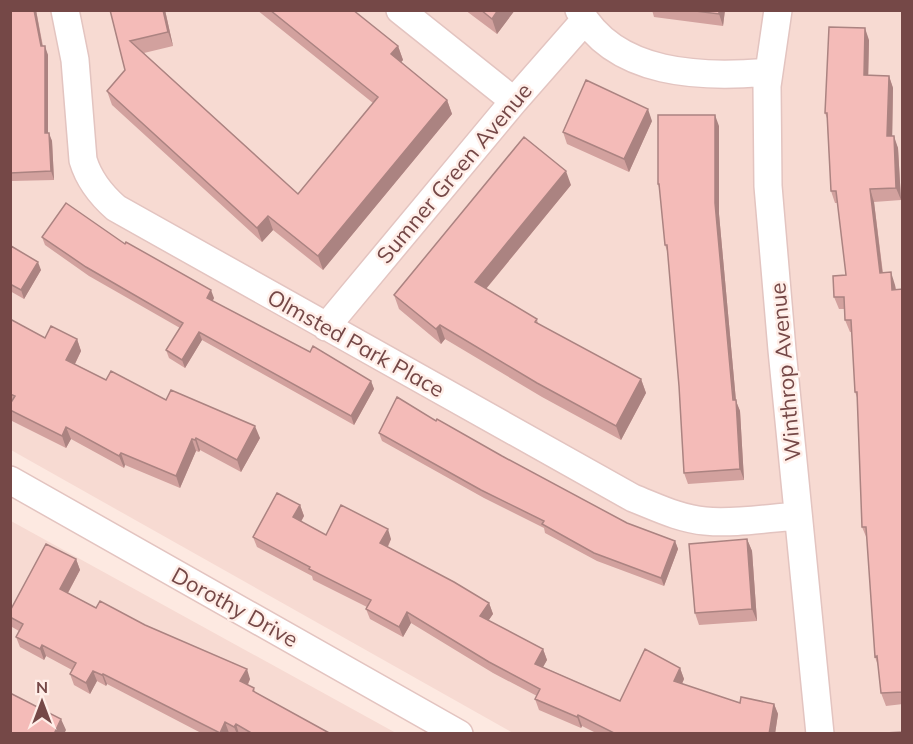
<svg xmlns="http://www.w3.org/2000/svg" width="913" height="744" font-family="Mulish,sans-serif">
<style>
.residential{fill:#f7dad2}
.lines{fill:none;stroke-linecap:round;stroke-linejoin:round}
.minor-casing{stroke:#e3c4c0;stroke-width:30}
.minor{stroke:#fff;stroke-width:27}
.wall{fill:#d2a19e}
.shaded-wall{fill:#ab8381}
.building{fill:#f4bbb8;stroke:#ab8381;stroke-width:1.5}
.labels{text-anchor:middle;dominant-baseline:central;stroke-width:5;stroke-linejoin:round;paint-order:stroke}
.street-label{font-size:22px;fill:#754847;stroke:#ffeee8}
</style>
<rect width="100%" height="100%" fill="#fde9e1"/>
<!-- residential -->
<path class="residential" d="M 11,11 L 902,11 L 902,733 L 513,733 L 11,450 Z
M 11,521 L 396,733 L 11,733 Z"/>
<g class="lines">
<defs>
<path id="minor" d="M 65,10 L 75,60 L 83,160 C 89,180 100,194 116,208 L 633,498 C 656,507 680,519 705,521 C 735,524 767,518 798,516
M 400,10 L 514,101
M 579,10 C 615,76 703,78 769,72
M 778,10 L 767,86 L 768,186 L 782,350 L 820,734
M 326,327 L 514,101 L 585,20
M 10,480 L 459,734"/>
</defs>
<!-- minor casing -->
<use href="#minor" class="minor-casing"/>
<!-- minor -->
<use href="#minor" class="minor"/>
</g>
<!-- wall -->
<path class="wall" d="M 10,10 L 36,10 L 43,46 L 48,55 L 48,133 L 52,141 L 54,180 L 12,181 L 10,178 Z
M 110,10 L 165,10 L 173,46 L 144,53 L 298,194 L 373,103 L 257,10 L 353,10 L 398,46 L 403,60 L 401,62 L 447,100 L 452,114 L 323,270 L 273,230 L 262,242 L 112,105 L 107,91 L 125,70 Z
M 465,10 L 515,10 L 497,34 Z
M 652,10 L 725,10 L 723,26 L 654,17 Z
M 869,40 L 868,75 L 889,76 L 893,88 L 892,136 L 898,148 L 901,200 L 874,202 L 883,273 L 895,285 L 896,289 L 903,289 L 903,704 L 886,706 L 881,693 L 878,666 L 875,657 L 867,539 L 862,527 L 858,400 L 855,392 L 852,332 L 850,332 L 845,320 L 845,309 L 839,309 L 834,297 L 846,275 L 838,203 L 835,203 L 831,191 L 827,118 L 825,113 Z
M 652,121 L 629,172 L 567,144 L 563,132 Z
M 719,126 L 719,214 L 736,401 L 740,411 L 744,480 L 688,484 L 684,473 L 679,386 L 668,254 L 665,245 L 660,190 L 658,184 Z
M 571,185 L 486,289 L 537,319 L 538,324 L 641,379 L 646,393 L 621,440 L 542,397 L 445,339 L 441,344 L 399,309 L 394,295 Z
M 42,237 L 125,244 L 214,298 L 212,301 L 310,352 L 371,381 L 374,389 L 354,425 L 202,340 L 185,368 L 169,358 L 166,350 L 180,328 L 89,276 L 45,245 Z
M 10,247 L 41,270 L 24,299 L 10,291 Z
M 10,319 L 45,338 L 77,339 L 81,351 L 75,364 L 106,380 L 166,400 L 260,438 L 241,472 L 200,450 L 199,452 L 196,451 L 180,488 L 125,465 L 124,468 L 71,439 L 66,448 L 12,421 L 10,416 Z
M 436,421 L 627,523 L 675,541 L 678,549 L 664,586 L 597,561 L 545,533 L 544,528 L 484,498 L 382,441 L 379,433 Z
M 300,505 L 304,516 L 301,522 L 326,535 L 391,539 L 388,547 L 489,603 L 493,614 L 488,621 L 543,649 L 547,660 L 543,667 L 620,701 L 680,668 L 684,679 L 682,684 L 740,703 L 774,704 L 778,714 L 775,734 L 598,734 L 582,726 L 581,728 L 539,710 L 535,699 L 537,696 L 493,673 L 411,623 L 403,637 L 370,619 L 366,609 L 367,607 L 313,580 L 312,576 L 257,547 L 253,537 Z
M 747,539 L 752,551 L 757,621 L 699,625 L 695,613 Z
M 76,559 L 80,570 L 68,593 L 96,608 L 250,679 L 248,685 L 254,688 L 255,692 L 331,734 L 203,734 L 107,684 L 106,686 L 97,681 L 90,694 L 74,685 L 70,674 L 72,670 L 46,656 L 44,660 L 20,647 L 16,637 L 19,631 L 12,627 L 10,623 L 10,611 Z"/>
<!-- shaded-wall -->
<path class="shaded-wall" d="M 34,10 L 36,10 L 44,55 L 41,46 Z
M 163,10 L 165,10 L 173,46 L 168,32 Z
M 498,10 L 515,10 L 497,34 L 492,19 Z
M 719,10 L 725,10 L 723,26 L 719,14 Z
M 865,28 L 869,40 L 868,87 L 864,75 Z
M 45,46 L 48,55 L 48,141 L 45,133 Z
M 398,46 L 403,60 L 396,68 L 391,54 Z
M 889,76 L 893,88 L 892,148 L 887,136 Z
M 447,100 L 452,114 L 323,270 L 318,256 Z
M 648,109 L 652,121 L 629,172 L 624,159 Z
M 715,115 L 719,126 L 719,214 L 736,401 L 740,411 L 744,480 L 740,469 L 715,203 Z
M 49,133 L 52,141 L 54,180 L 51,171 Z
M 894,136 L 898,148 L 901,200 L 896,188 Z
M 566,171 L 571,185 L 480,296 L 475,282 Z
M 870,189 L 874,202 L 884,285 L 880,273 Z
M 268,216 L 273,230 L 262,242 L 257,228 Z
M 38,262 L 41,270 L 24,299 L 21,290 Z
M 891,272 L 895,285 L 897,302 L 892,290 Z
M 211,290 L 214,298 L 210,307 L 207,298 Z
M 440,325 L 445,339 L 441,344 L 436,329 Z
M 199,332 L 202,340 L 185,368 L 182,360 Z
M 77,339 L 81,351 L 71,372 L 66,360 Z
M 641,379 L 646,393 L 621,440 L 616,426 Z
M 371,381 L 374,389 L 354,425 L 351,416 Z
M 255,426 L 260,438 L 241,472 L 237,460 Z
M 66,427 L 71,439 L 66,448 L 62,436 Z
M 196,438 L 200,450 L 199,452 L 195,440 Z
M 192,439 L 196,451 L 180,488 L 176,476 Z
M 121,453 L 125,465 L 124,468 L 119,456 Z
M 300,505 L 304,516 L 297,528 L 293,517 Z
M 388,529 L 391,539 L 384,554 L 380,543 Z
M 747,539 L 752,551 L 757,621 L 752,609 Z
M 675,541 L 678,549 L 664,586 L 661,578 Z
M 76,559 L 80,570 L 64,600 L 60,589 Z
M 489,603 L 493,614 L 484,627 L 480,616 Z
M 407,612 L 411,623 L 403,637 L 399,627 Z
M 42,645 L 46,656 L 44,660 L 40,649 Z
M 543,649 L 547,660 L 539,674 L 535,664 Z
M 680,668 L 684,679 L 678,692 L 674,681 Z
M 247,669 L 250,679 L 244,692 L 240,681 Z
M 93,671 L 97,681 L 90,694 L 86,683 Z
M 103,674 L 107,684 L 106,686 L 102,675 Z
M 774,704 L 778,714 L 775,734 L 769,734 Z
M 578,715 L 582,726 L 581,728 L 577,717 Z
M 61,719 L 66,730 L 64,734 L 54,734 Z
M 225,722 L 229,733 L 220,734 Z
M 236,724 L 239,734 L 237,734 L 234,727 Z"/>
<!-- building -->
<path class="building" d="M 10,10 L 34,10 L 41,46 L 45,46 L 45,133 L 49,133 L 51,171 L 10,173 Z
M 110,10 L 163,10 L 168,32 L 130,41 L 298,194 L 378,97 L 270,10 L 353,10 L 398,46 L 391,54 L 447,100 L 318,256 L 268,216 L 257,228 L 107,91 L 125,70 Z
M 481,10 L 498,10 L 492,19 Z
M 687,10 L 719,10 L 719,14 Z
M 829,27 L 865,28 L 864,75 L 889,76 L 887,136 L 894,136 L 896,188 L 870,189 L 880,273 L 891,272 L 892,290 L 903,289 L 903,692 L 881,693 L 877,656 L 875,657 L 866,527 L 862,527 L 857,392 L 855,392 L 851,320 L 845,320 L 844,297 L 834,297 L 833,276 L 846,275 L 836,191 L 831,191 L 827,113 L 825,113 Z
M 586,80 L 648,109 L 624,159 L 563,132 Z
M 658,115 L 715,115 L 715,203 L 733,400 L 736,400 L 740,469 L 684,473 L 679,386 L 667,245 L 665,245 L 659,184 L 658,184 Z
M 524,137 L 566,171 L 475,282 L 537,319 L 535,322 L 641,379 L 616,426 L 537,383 L 440,325 L 436,329 L 394,295 Z
M 66,203 L 125,244 L 126,242 L 211,290 L 207,298 L 310,352 L 313,346 L 371,381 L 351,416 L 199,332 L 182,360 L 166,350 L 183,323 L 86,267 L 42,237 Z
M 11,246 L 38,262 L 21,290 L 10,284 Z
M 10,319 L 45,338 L 51,326 L 77,339 L 66,360 L 106,380 L 111,371 L 166,400 L 171,390 L 255,426 L 237,460 L 196,438 L 195,440 L 192,439 L 176,476 L 121,453 L 119,456 L 66,427 L 62,436 L 10,410 L 10,404 L 15,396 L 10,394 Z
M 397,397 L 436,421 L 437,419 L 502,456 L 627,523 L 675,541 L 661,578 L 594,553 L 542,524 L 544,521 L 481,490 L 379,433 Z
M 277,493 L 300,505 L 293,517 L 326,535 L 341,505 L 388,529 L 380,543 L 454,582 L 489,603 L 480,616 L 543,649 L 535,664 L 620,701 L 645,649 L 680,668 L 674,681 L 740,703 L 741,697 L 774,704 L 769,734 L 616,734 L 578,715 L 577,717 L 535,699 L 540,689 L 489,662 L 407,612 L 399,627 L 366,609 L 371,600 L 309,569 L 310,567 L 253,537 Z
M 747,539 L 752,609 L 695,613 L 689,544 Z
M 46,544 L 76,559 L 60,589 L 96,608 L 100,601 L 145,625 L 247,669 L 240,681 L 254,688 L 253,691 L 331,734 L 253,734 L 236,724 L 234,727 L 225,722 L 220,733 L 103,674 L 102,675 L 93,671 L 86,683 L 70,674 L 76,663 L 42,645 L 40,649 L 16,637 L 23,624 L 10,617 L 10,611 Z
M 10,693 L 61,719 L 54,734 L 10,734 Z
M 903,732 L 903,734 L 885,734 L 885,733 Z"/>
<g class="labels">
<!-- street labels -->
<g class="street-label">
<text transform="translate(454 173) rotate(-50)">Sumner Green Avenue</text>
<text transform="translate(356 343) rotate(29)">Olmsted Park Place</text>
<text transform="translate(785 372) rotate(-95)">Winthrop Avenue</text>
<text transform="translate(235 607) rotate(29)">Dorothy Drive</text>
</g>
</g>
<!-- border -->
<rect width="913" height="744" fill="none" stroke="#754847" stroke-width="24"/>
<!-- north arrow -->
<g transform="translate(42 702)" stroke="#ffeee8" stroke-width="4.5" paint-order="stroke">
<path d="M0-4.5L10 22L0 15L-10 22Z" fill="#754847"/>
<text y="-9" font-size="16" font-weight="bold" text-anchor="middle" fill="#754847">N</text>
</g>
</svg>
